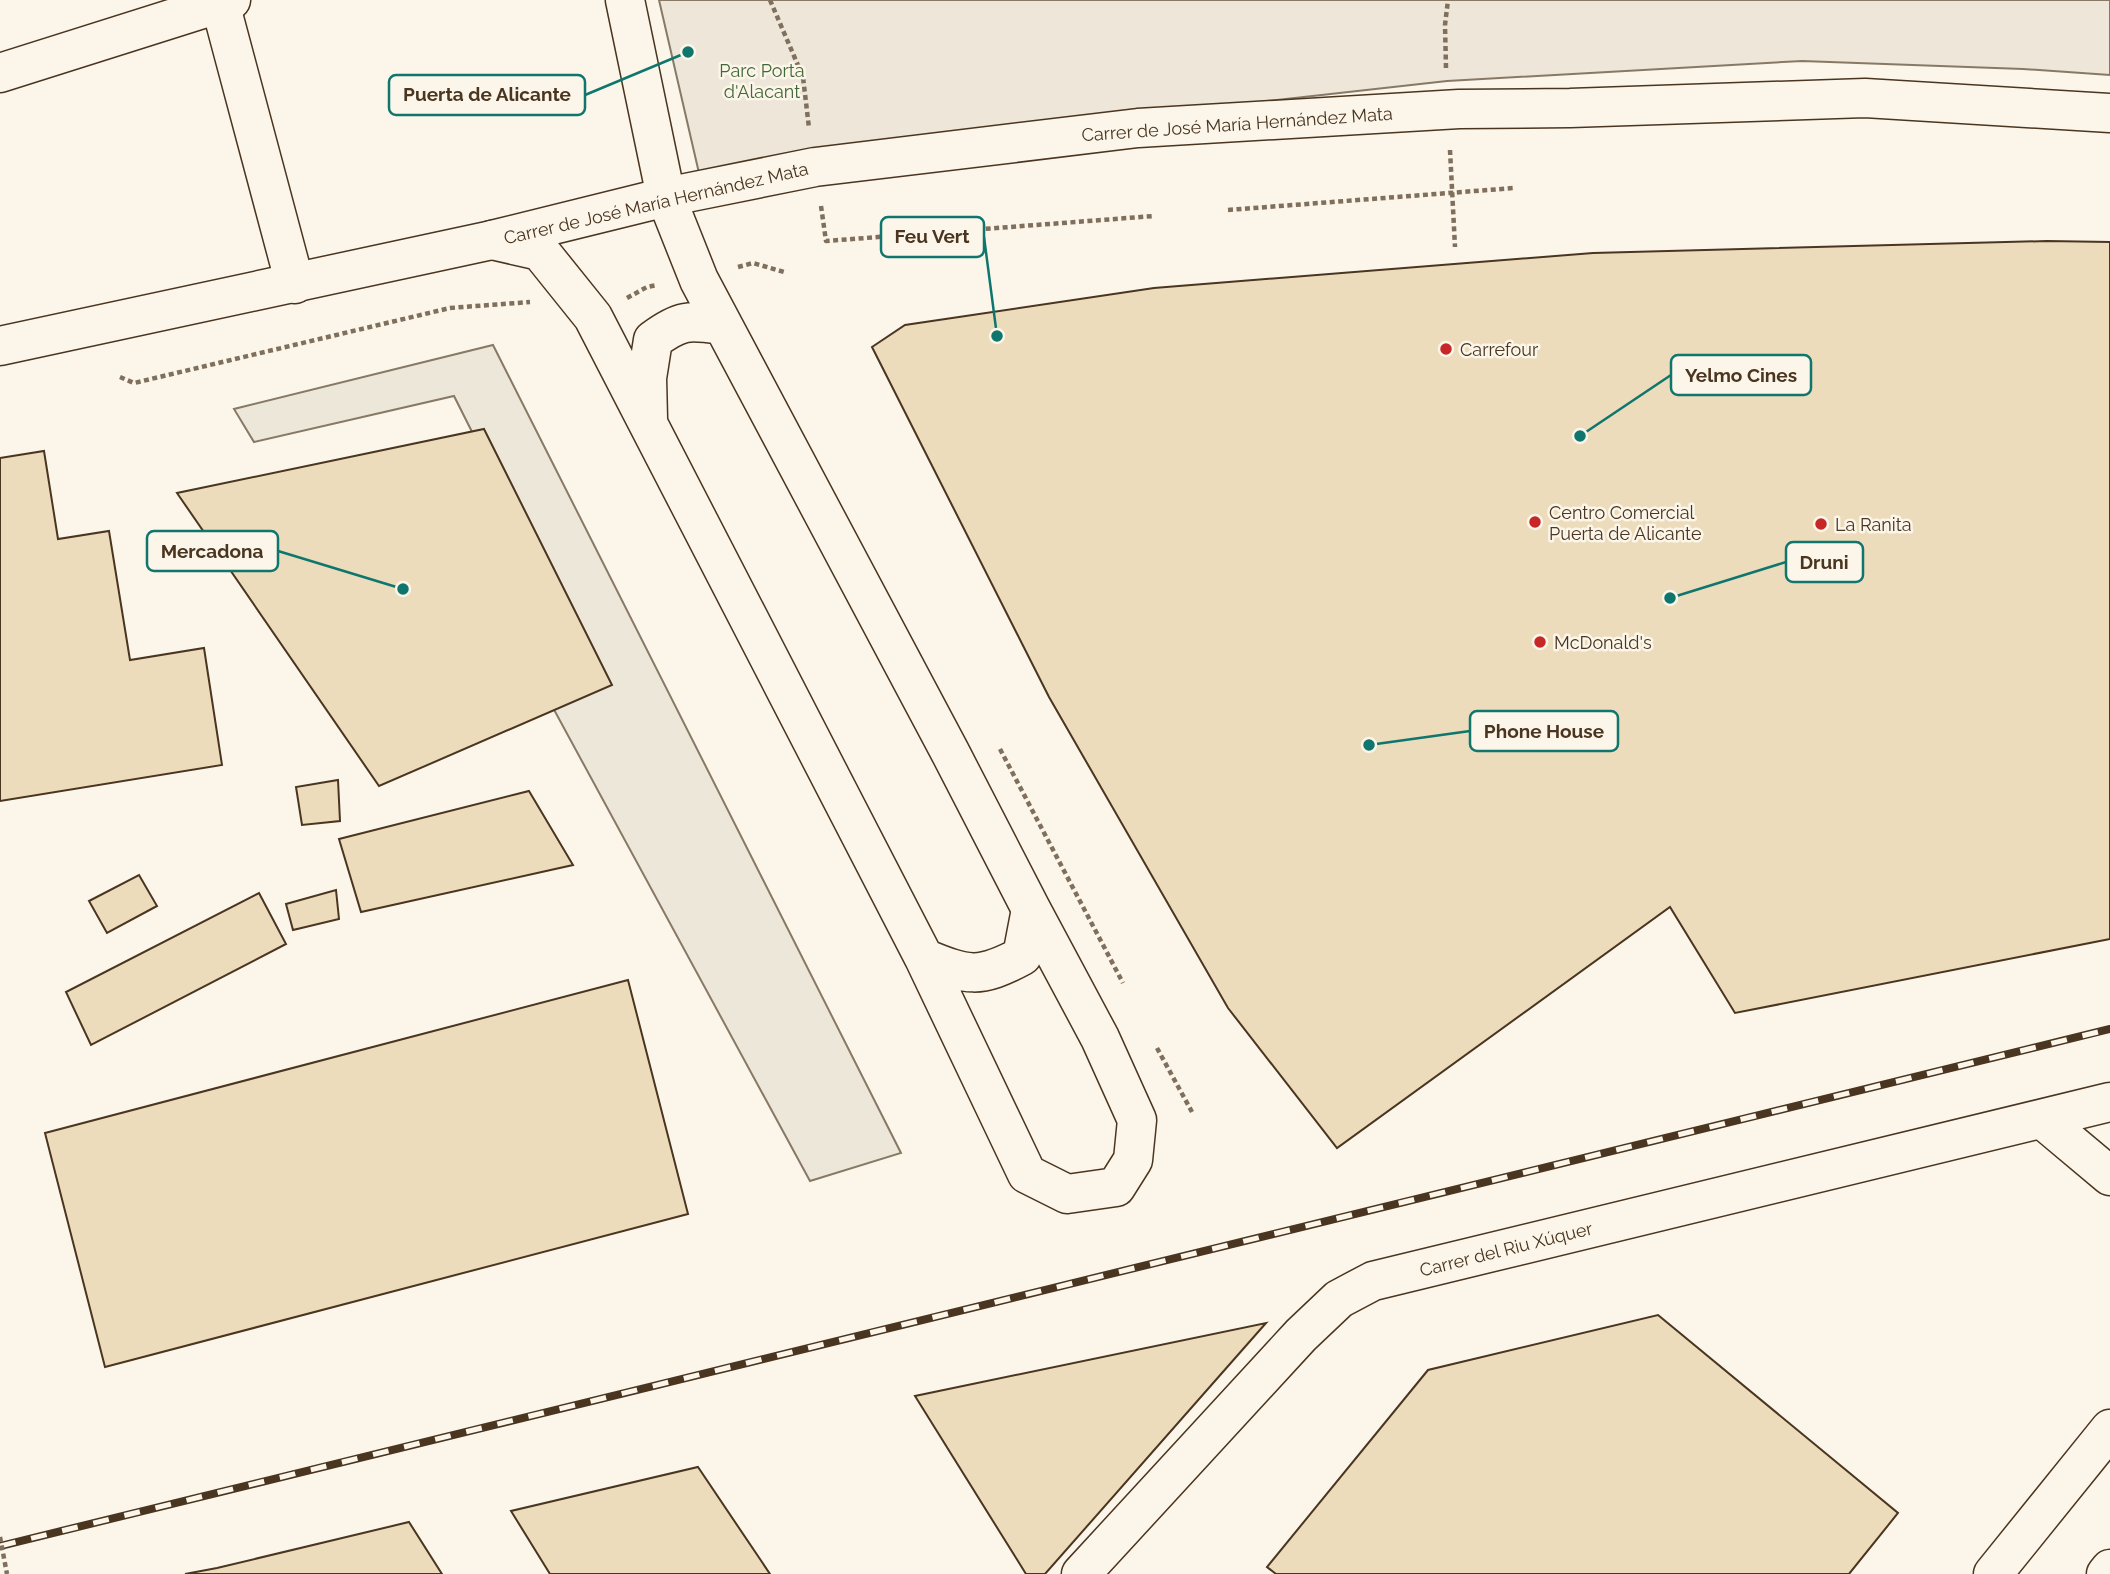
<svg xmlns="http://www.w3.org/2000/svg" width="2110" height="1574" font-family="Raleway,sans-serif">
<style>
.green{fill:#ede6d9;stroke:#887966;stroke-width:2}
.parking{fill:#ede7d9;stroke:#887966;stroke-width:2}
.building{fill:#ecdcbc;stroke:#4a3520;stroke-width:2}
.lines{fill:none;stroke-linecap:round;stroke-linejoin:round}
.minor-casing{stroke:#4a3520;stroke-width:41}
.major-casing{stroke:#4a3520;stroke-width:41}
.path{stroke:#7f6f5c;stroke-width:4.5;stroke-dasharray:5 3.5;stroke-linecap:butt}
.minor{stroke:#fbf6e9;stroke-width:38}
.major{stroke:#fbf6e9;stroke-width:38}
.rail-casing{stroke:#4a3520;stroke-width:8}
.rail{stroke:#fbf6e9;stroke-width:5;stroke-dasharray:16;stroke-linecap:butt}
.path-bridge{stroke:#7f6f5c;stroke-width:4.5;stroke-dasharray:5 3.5;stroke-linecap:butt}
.poi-dot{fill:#c62828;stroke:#fbf6e9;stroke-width:2.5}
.labels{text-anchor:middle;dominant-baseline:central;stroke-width:5;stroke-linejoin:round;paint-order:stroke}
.park-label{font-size:18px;fill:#436837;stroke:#fbf6e9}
.street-label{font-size:18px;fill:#4a3520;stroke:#fbf6e9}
.poi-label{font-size:18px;fill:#4a3520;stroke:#fbf6e9;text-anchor:start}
.leader{fill:none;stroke:#0f766e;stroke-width:2.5}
.callout-dot{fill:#0f766e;stroke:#fbf6e9;stroke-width:2.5}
.callout{fill:#fbf6e9;stroke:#0f766e;stroke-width:2.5}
.callout-label{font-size:19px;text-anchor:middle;font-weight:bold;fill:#4a3520}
</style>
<rect width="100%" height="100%" fill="#fbf6e9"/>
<!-- green -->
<path class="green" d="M 659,0 L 2110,0 L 2110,75 L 2023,69 L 1802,61 L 1447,81 L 827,150 L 699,173 Z"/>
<!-- parking -->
<path class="parking" d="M 493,345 L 901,1153 L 810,1181 L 533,671 L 580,647 L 454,396 L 254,442 L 234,409 Z"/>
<!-- building -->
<path class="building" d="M 2047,241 L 2110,242 L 2110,939 L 1735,1013 L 1670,907 L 1337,1148 L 1228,1008 L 1049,697 L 872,347 L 905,325 L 1154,288 L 1593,253 Z
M 484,429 L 612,685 L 379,786 L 177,493 Z
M 44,451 L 58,539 L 109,531 L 130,660 L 204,648 L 222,765 L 0,801 L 0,458 Z
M 338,780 L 340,821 L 302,825 L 296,787 Z
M 529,791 L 573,865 L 361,912 L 339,839 Z
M 139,875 L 157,906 L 107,933 L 89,901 Z
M 336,890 L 339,919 L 293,930 L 286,904 Z
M 259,893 L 286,944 L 91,1045 L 66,992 Z
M 628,980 L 688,1214 L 105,1367 L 45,1133 Z
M 1658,1315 L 1898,1513 L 1849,1574 L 1276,1574 L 1267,1567 L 1428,1370 Z
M 1266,1323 L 1045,1574 L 1026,1574 L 915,1396 Z
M 698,1467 L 770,1574 L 550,1574 L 511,1511 Z
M 409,1522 L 442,1574 L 185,1574 L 217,1568 Z"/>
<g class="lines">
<defs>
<path id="minor" d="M 220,3 L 295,284
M 492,240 L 540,251 L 593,317 L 924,958 L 1027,1174 L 1067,1194 L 1116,1187 L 1133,1160 L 1137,1120 L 1100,1038 L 1031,909 L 950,752 L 699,280 L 666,197 L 625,0
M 648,419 L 647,378 L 653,340 C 680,320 688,320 720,325
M 924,958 C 968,976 979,979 1022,956 L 1031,909
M 2042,1119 L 2110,1176
M 1081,1574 L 1301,1335 L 1339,1299 L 1373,1281 L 2110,1102
M 1993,1574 L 2110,1429
M 2106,1574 L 2110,1569"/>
<path id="major" d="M 0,73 L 231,0
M 0,346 L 492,240 L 666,197 L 815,167 L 1138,128 L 1459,109 L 1570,108 L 1865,98 L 2110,113"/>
</defs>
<!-- minor casing -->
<use href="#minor" class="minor-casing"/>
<!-- major casing -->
<use href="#major" class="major-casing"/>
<!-- path -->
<path class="path" d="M 770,0 L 803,77 L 809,128
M 1446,68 L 1445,25 L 1448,0
M 1450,150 L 1455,247
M 821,206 L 826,241 L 1154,216
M 1228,210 L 1514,188
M 738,267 L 753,263 L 784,272
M 627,298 L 647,287 L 657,285
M 120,377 L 134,383 L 450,308 L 530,302
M 1000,749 L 1123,983
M 1157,1048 L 1192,1112"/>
<!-- minor -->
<use href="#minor" class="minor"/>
<!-- major -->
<use href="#major" class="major"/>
<defs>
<path id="rail" d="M 0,1546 L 2110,1029"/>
</defs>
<!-- rail casing -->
<use href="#rail" class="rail-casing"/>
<!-- rail -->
<use href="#rail" class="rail"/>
<!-- path-bridge -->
<path class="path-bridge" d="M 0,1537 L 7,1574"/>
</g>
<!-- markers -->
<g class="poi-dot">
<circle cx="1446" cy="349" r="7"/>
<circle cx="1535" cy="522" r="7"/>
<circle cx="1821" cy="524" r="7"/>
<circle cx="1540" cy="642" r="7"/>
</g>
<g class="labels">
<!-- park labels -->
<g class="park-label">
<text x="762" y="70">Parc Porta<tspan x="762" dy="21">d'Alacant</tspan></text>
</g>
<!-- street labels -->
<g class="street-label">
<text transform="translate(1237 124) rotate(-4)">Carrer de José María Hernández Mata</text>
<text transform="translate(656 203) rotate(-13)">Carrer de José María Hernández Mata</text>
<text transform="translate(1506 1249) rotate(-14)">Carrer del Riu Xúquer</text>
</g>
<!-- poi labels -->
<g class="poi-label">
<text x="1460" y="349">Carrefour</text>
<text x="1549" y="512">Centro Comercial<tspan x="1549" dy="21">Puerta de Alicante</tspan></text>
<text x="1835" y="524">La Ranita</text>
<text x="1554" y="642">McDonald's</text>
</g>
</g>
<!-- callouts -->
<path class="leader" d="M688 52L585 95M997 336L984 237M1580 436L1671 375M403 589L278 551M1670 598L1786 562M1369 745L1470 731"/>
<g class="callout-dot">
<circle cx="688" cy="52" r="7"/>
<circle cx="997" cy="336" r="7"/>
<circle cx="1580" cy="436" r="7"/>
<circle cx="403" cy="589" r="7"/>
<circle cx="1670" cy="598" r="7"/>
<circle cx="1369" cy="745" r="7"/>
</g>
<g class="callout">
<rect x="389" y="75" width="196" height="40" rx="7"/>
<rect x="881" y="217" width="103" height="40" rx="7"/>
<rect x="1671" y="355" width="140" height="40" rx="7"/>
<rect x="147" y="531" width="131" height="40" rx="7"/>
<rect x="1786" y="542" width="77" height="40" rx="7"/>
<rect x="1470" y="711" width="148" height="40" rx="7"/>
</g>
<g class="callout-label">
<text x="487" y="101">Puerta de Alicante</text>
<text x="932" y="243">Feu Vert</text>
<text x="1741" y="382">Yelmo Cines</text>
<text x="212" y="558">Mercadona</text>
<text x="1824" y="569">Druni</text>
<text x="1544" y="738">Phone House</text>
</g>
</svg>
